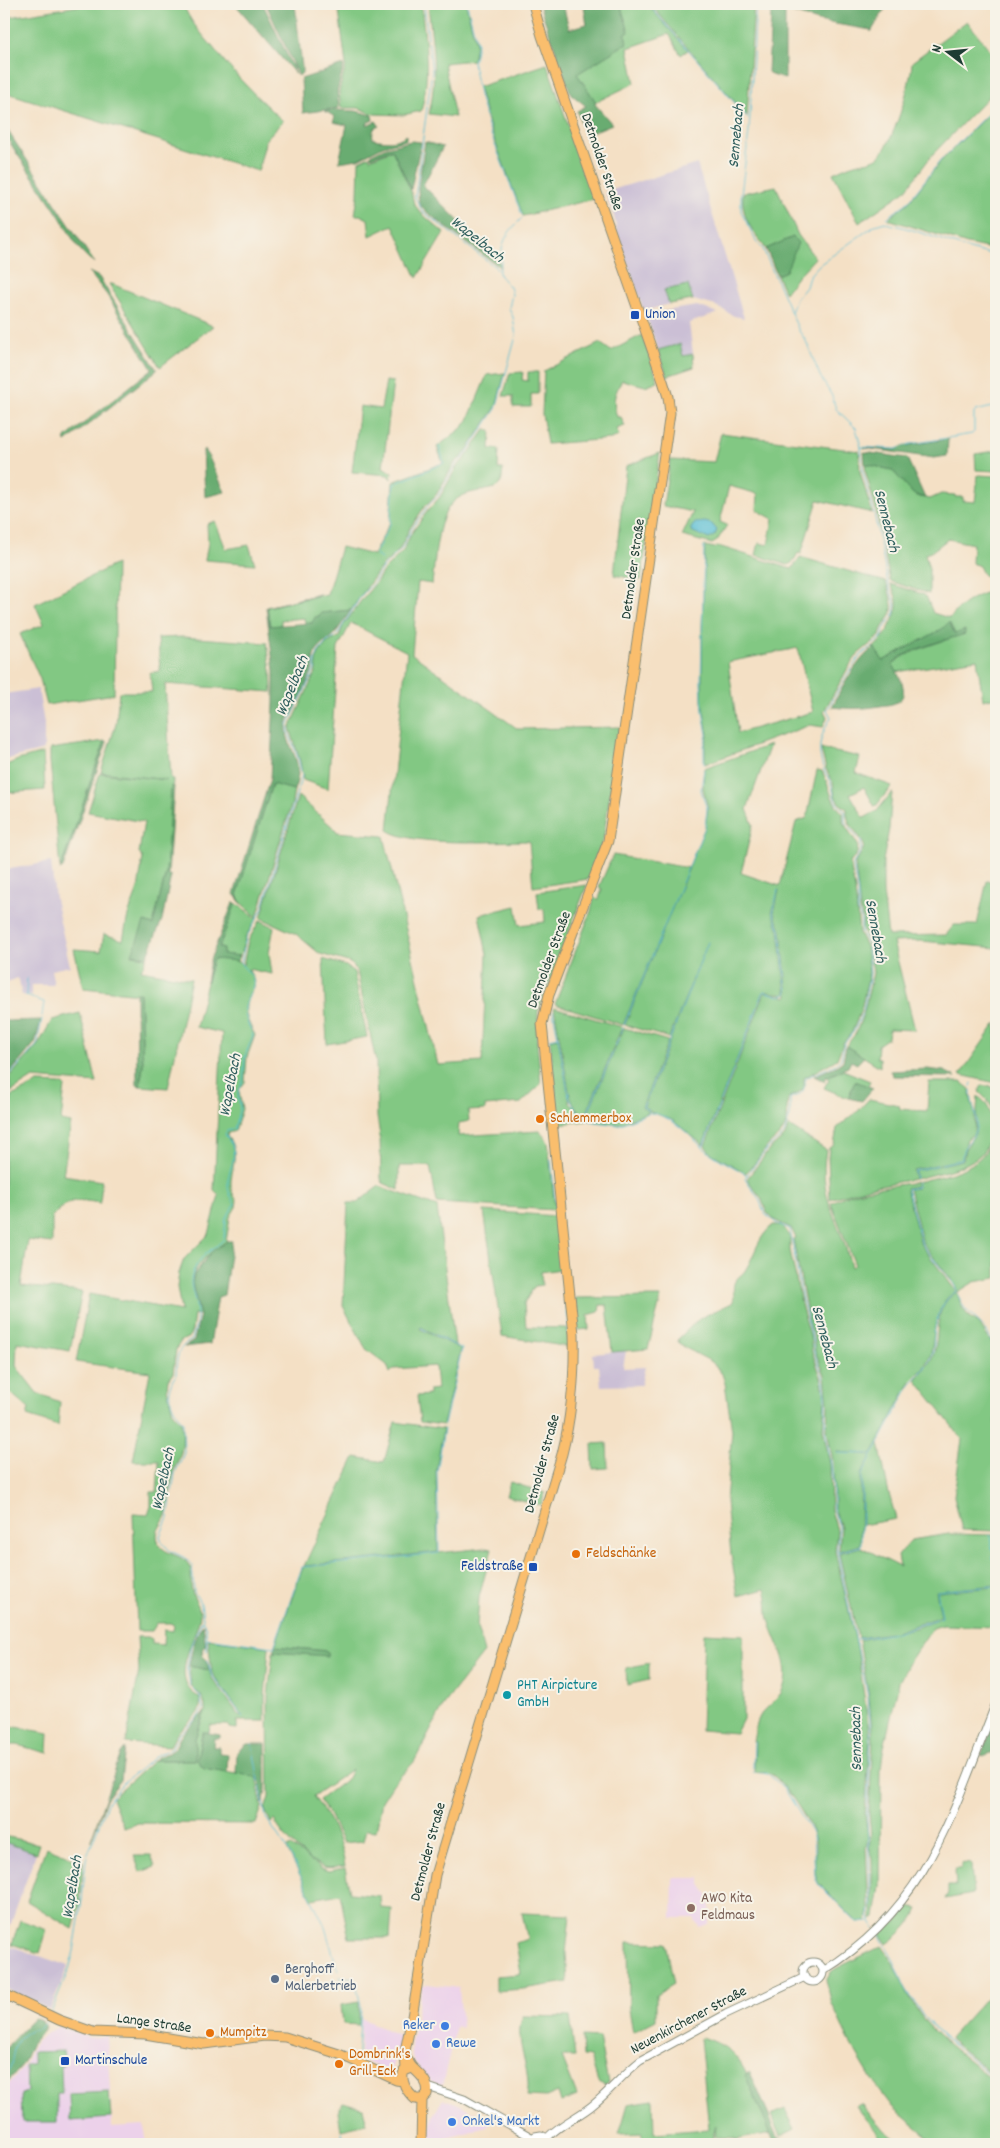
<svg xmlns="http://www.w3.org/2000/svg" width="1000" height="2148" font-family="Dekko,sans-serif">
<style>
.built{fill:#ecd1ea}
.industrial{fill:#cbbfd5}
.green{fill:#82c883;stroke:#50825c;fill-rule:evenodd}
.forest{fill:#69ac71;stroke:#447452}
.water{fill:#56bed4;stroke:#3a7e84}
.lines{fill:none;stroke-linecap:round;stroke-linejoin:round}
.stream{stroke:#56bed4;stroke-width:1}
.minor-casing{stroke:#8a8e7c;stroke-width:9}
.major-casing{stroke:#8a8e7c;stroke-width:11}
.minor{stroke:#fff;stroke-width:7}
.major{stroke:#fabe6d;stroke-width:9}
.transit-dot{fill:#1a4fb4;stroke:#f7f3e8;stroke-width:2}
.food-dot{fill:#e8710a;stroke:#f7f3e8;stroke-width:2}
.culture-dot{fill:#0f9aa8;stroke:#f7f3e8;stroke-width:2}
.education-dot{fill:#8d6e63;stroke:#f7f3e8;stroke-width:2}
.service-dot{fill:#5c6f8a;stroke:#f7f3e8;stroke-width:2}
.shop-dot{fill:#3f7fe0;stroke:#f7f3e8;stroke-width:2}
.labels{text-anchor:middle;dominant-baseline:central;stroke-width:4;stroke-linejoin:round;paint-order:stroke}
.street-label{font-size:15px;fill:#1f3d34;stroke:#f7f3e8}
.transit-label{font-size:15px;fill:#164399;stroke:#f7f3e8;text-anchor:start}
.food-label{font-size:15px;fill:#c56008;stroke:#f7f3e8;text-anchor:start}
.culture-label{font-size:15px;fill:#0d838f;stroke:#f7f3e8;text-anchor:start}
.education-label{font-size:15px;fill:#785e54;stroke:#f7f3e8;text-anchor:start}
.service-label{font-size:15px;fill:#4e5e75;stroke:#f7f3e8;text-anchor:start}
.shop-label{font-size:15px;fill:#366cbe;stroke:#f7f3e8;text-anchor:start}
.water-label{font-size:16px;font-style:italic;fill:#2d5d5c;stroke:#f7f3e8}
</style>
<rect width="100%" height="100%" fill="#f7f3e8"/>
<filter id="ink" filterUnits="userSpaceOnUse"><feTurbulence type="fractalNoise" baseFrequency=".02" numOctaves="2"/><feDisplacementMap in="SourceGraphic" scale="10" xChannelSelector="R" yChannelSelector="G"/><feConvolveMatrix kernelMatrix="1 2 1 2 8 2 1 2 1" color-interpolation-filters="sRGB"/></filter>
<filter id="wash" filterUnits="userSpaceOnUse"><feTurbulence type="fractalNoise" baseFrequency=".0096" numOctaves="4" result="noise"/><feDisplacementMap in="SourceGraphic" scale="20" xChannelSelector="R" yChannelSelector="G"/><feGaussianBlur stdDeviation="1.12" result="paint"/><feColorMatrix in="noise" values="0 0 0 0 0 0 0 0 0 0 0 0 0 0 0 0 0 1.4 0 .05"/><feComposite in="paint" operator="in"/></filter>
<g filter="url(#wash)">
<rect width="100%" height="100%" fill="#f4e0c5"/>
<!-- built -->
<path class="built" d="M 673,1878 L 700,1878 L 700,1883 L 710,1897 L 709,1924 L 699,1927 L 694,1918 L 672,1918 Z
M 427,1984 L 459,1988 L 462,2028 L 456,2026 L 442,2086 L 431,2082 L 414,2061 L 411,2053 L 411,2045 L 422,1986 Z
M 361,2018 L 402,2037 L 390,2072 L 360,2058 Z
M 60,2026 L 89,2038 L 107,2036 L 112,2127 L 144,2125 L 147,2144 L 4,2144 L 4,2096 L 8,2085 L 25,2065 L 33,2046 L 44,2035 Z
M 443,2099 L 456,2103 L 491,2120 L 487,2127 L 426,2144 L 433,2116 Z"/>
<!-- industrial -->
<path class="industrial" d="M 697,164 L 744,318 L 734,316 L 716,306 L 693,300 L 687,285 L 664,291 L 669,304 L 644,311 L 617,232 L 614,216 L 605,192 Z
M 697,306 L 718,313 L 689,323 L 693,354 L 683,356 L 680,344 L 658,350 L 647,318 L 664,311 Z
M 38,689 L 44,723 L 44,750 L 4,760 L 4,694 Z
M 51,862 L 55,899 L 70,966 L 51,970 L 54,985 L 31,985 L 31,996 L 22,995 L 19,980 L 17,978 L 4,985 L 4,870 Z
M 626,1351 L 623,1368 L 645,1367 L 641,1385 L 601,1386 L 599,1366 L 594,1366 L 593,1354 Z
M 4,1842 L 36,1853 L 4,1943 Z
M 11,1946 L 68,1966 L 50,2010 L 4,1988 L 4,1965 Z"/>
<!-- green -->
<path class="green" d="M 91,4 L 183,4 C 189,20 200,32 211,45 C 233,73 257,98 283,121 L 266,139 L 258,171 L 4,92 L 4,18 Z
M 338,4 L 421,4 C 425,40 431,75 421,111 L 403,115 L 374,114 L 358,108 L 341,108 L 339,92 L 346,65 Z
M 428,4 L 466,4 L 476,44 L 473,60 L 444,63 L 455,117 L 429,114 C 438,76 432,42 428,4 Z
M 620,4 L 647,4 L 688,50 L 681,55 L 669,34 L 628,48 L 635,83 L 596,102 L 577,74 L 627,43 L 625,34 L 629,32 Z
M 650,4 L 754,4 L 747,116 Z
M 967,21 L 996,58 L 996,89 L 932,155 L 905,191 L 859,223 L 833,173 C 840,170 847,166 855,164 C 862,162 870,162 877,158 C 892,149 912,80 912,62 Z
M 547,64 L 594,199 L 523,216 L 490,128 L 478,87 Z
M 996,106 L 996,250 L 967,244 L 888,219 L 909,202 L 940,162 Z
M 392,150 L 411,191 L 414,204 L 421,213 L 444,233 L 417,278 L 393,225 L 370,236 L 368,219 L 360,215 L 355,215 L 358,196 L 359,161 L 369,156 L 370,159 Z
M 776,186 L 798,235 L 815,258 L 797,277 L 785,293 L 777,275 L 786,271 L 793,237 L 766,249 C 752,229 741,219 743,193 Z
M 109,284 L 112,284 L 213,326 L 160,367 Z
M 688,285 L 693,300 L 669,304 L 664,290 Z
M 642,335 L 658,381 L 645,386 L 622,380 C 614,395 612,400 617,417 L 621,417 L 625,426 L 616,429 L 619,436 L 611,439 L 547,444 L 542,414 L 544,371 L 600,343 L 611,351 Z
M 680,344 L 683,356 L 693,354 L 694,367 L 667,376 L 658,350 Z
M 523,372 L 522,380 L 528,381 L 528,372 L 538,372 L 538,394 L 531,394 L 531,407 L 513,407 L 513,396 L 503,396 L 510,373 Z
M 505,373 L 496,407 L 463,456 L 455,462 L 436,495 L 425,506 L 410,528 L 399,550 L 381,567 L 351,610 L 321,613 L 312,623 L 305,623 L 304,618 L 281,620 L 281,625 L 270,626 L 267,607 L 327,594 L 341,547 L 373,555 L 390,522 L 393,482 L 443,463 L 437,447 L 463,427 L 468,420 L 487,375 Z
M 386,381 L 393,382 L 383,467 L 392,473 L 391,479 L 388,475 L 352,472 L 360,406 L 381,409 Z
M 485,430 L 491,430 L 490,449 L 499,449 L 498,469 L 503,469 C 502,474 503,480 500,484 C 491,495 464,485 448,508 C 436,526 435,562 432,584 L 418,582 L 412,654 L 518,729 L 620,727 L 603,841 L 589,879 L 533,887 L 529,841 C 497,841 412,847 388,830 L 407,652 L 351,623 L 338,648 L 328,789 L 303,780 L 300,761 L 290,728 L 316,671 L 316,661 L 319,653 L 327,643 L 339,637 L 343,626 L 363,598 L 375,584 L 383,571 L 403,551 L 411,534 L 429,509 L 440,497 L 458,465 L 464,460 Z
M 721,433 L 859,451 L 860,472 L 872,513 L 818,500 L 801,554 L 798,553 L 793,562 L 788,565 L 756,555 L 759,543 L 768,545 L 773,519 L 757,510 L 758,494 L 729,486 L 720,522 L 727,525 L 717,541 L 712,544 L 682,536 L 693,512 L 663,506 L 670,460 L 714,462 Z
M 996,451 L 996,471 L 976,470 L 975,454 Z
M 660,453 L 641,580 L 614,575 L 626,466 Z
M 865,464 L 892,470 L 913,494 L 920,497 L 930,499 L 941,494 L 955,495 L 955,497 L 963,497 L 963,501 L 975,502 L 978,475 L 996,476 L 996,586 L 983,574 L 979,566 L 972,563 L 973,544 L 948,539 L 931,552 L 925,554 L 929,569 L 929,594 L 890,581 L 876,509 L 866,474 Z
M 215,521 L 226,549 L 249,545 L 255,564 L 205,560 L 208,543 L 207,524 Z
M 705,546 L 715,548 L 718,546 L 792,569 L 800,557 L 886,582 C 889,594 896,607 889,618 C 885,625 881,627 880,636 L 858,654 L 848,668 L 824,711 L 827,717 L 823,727 L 810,725 L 705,764 L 705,746 L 708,735 L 702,701 L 702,627 ZM 798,648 L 813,712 L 738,733 L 728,662 Z
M 116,564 L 114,694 L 47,705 L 40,679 L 20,634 L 44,624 L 35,604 Z
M 891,584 L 922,594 L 927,598 L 933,613 L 949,618 C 954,616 953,613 957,610 C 966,601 984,591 996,591 L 996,697 L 983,700 L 977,659 L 897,672 L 893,665 C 900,653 949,639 965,634 L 955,634 L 949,622 L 942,629 L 883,661 L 874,647 C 883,641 898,615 897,603 C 897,597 893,590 891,584 Z
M 183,637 L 267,643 L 271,671 L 272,692 L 165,684 L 171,779 L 173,779 L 166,872 L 153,925 L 145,922 L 132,955 L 147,957 L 141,970 L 191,979 L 168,1088 L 140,1086 L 143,1065 L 140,994 L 83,988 L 74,949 L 101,951 L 104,934 L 123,940 L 128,915 L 138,889 L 143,858 L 139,853 L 144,822 L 88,812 L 100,773 L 167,780 L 101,772 L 116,724 L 119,692 L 152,692 L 150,673 L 160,671 L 158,638 Z
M 105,741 L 91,779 L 77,824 L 60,868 L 50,761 L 50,749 Z
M 770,745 L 747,809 L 753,825 L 741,873 L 780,886 L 796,822 L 807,818 L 817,770 L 822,771 C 830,786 830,802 843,813 L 843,822 L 858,845 L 857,853 L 850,863 L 855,890 L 859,933 L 866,946 L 869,973 L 861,1010 L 852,1032 L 843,1043 L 837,1059 L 804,1078 L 804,1088 L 797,1094 L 789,1097 C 785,1106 789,1115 786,1124 C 782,1136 773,1139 766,1148 C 759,1157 755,1164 746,1173 L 711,1153 L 705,1146 L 765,992 L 787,997 L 788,995 L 781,930 L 774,913 L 779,890 L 772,912 L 779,930 L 786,995 L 764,991 L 703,1145 L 672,1120 L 651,1112 L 644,1107 L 708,942 L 669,1038 L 625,1025 L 705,827 L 708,808 L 703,789 L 704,768 Z
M 821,749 L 860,757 L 856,773 L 892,786 L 875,807 L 864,787 L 850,794 L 864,818 L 877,811 L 892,792 L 889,829 L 883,861 L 883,892 L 888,936 L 946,935 L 954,925 L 977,925 L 987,881 L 996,881 L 996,948 L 921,941 L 893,942 L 915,1030 L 889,1029 L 888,1038 L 878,1045 L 877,1058 L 880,1058 L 880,1067 L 846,1046 L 856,1033 L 864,1012 L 873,973 L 869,943 L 862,928 L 863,920 L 860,909 L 855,863 L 863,850 L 864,845 C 859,832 845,825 847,809 L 839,803 L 835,796 L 833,783 L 826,769 Z
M 43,753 L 45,790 L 4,793 L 4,766 L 18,760 Z
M 272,784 L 294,790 L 292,803 L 257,917 L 241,903 L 237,895 Z
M 298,796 L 336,830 L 337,832 L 384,836 L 438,1065 L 482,1062 L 487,954 L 479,915 L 516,906 L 519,925 L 545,922 L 544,909 L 539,909 L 537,892 L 587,885 L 538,1011 L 537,1043 L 541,1084 L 521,1103 L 485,1106 L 485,1110 L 468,1111 L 469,1121 L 459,1123 L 458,1136 L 540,1131 L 548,1142 L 555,1210 L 437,1203 L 430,1166 L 399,1166 L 399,1190 L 383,1183 L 381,1179 L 380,1136 L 377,1117 L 376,1062 L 357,971 L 353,965 L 348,962 L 320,954 L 296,934 L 261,918 Z
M 613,855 L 689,868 L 623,1025 L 555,1004 L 591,911 L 594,898 L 599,899 L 602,889 L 599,887 Z
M 236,903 L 257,919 L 246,936 L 240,956 L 222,954 L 219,947 Z
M 260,920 L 274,927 L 269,953 L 272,974 L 248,969 C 259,986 252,985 247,1001 C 243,1013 249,1024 255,1035 L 247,1057 L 245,1082 L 239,1090 L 242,1109 L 235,1131 L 228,1133 L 227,1136 C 246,1159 220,1180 237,1200 L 236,1207 L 230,1217 L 226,1242 C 214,1249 191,1267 192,1283 C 193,1294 197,1305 200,1315 L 194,1314 L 192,1330 L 189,1337 L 181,1341 L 176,1349 L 173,1373 L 168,1380 L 167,1388 L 173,1413 L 181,1422 C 183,1431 183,1444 181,1452 C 180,1458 176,1464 174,1470 C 170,1485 169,1500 166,1515 C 164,1522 157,1528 157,1536 C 158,1556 181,1552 189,1565 C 193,1573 190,1583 192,1591 C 193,1599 199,1604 200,1612 C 202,1631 164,1679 199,1697 C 205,1714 188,1721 179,1731 C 175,1736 173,1741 170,1746 L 126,1743 L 139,1671 L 137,1637 L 148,1637 L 152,1639 L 152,1644 L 163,1645 L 164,1630 L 173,1631 L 174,1625 L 170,1623 L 157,1623 L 152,1631 L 137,1631 L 133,1514 L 148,1515 L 151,1506 L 151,1492 L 157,1492 L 159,1461 L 133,1461 L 150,1372 L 76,1362 L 89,1294 L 181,1311 L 177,1287 L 179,1273 L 184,1259 L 209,1234 L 219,1195 L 214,1190 L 222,1033 L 196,1027 L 213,958 L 238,961 L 243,965 L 248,941 Z
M 323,959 L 346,966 L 354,972 L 367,1037 L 327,1044 Z
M 554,1007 L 622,1027 L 585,1117 L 576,1108 L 570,1096 Z
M 80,1013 L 97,1083 L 33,1078 L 11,1092 L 9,1078 L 38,1045 L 52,1020 Z
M 996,1023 L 996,1083 L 960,1075 Z
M 624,1028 L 668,1041 L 642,1107 L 649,1112 L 618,1124 L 590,1121 L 586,1118 Z
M 558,1038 L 570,1103 L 587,1121 L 559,1124 L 550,1040 Z
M 843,1070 L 870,1081 L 868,1086 L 855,1081 L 848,1098 L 824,1088 L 829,1079 L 826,1077 Z
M 929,1082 L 961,1082 L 970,1089 L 970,1095 L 975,1114 L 974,1134 L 967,1139 L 962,1159 L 913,1170 L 915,1179 L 870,1187 L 830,1199 L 828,1158 L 829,1148 L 834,1145 L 837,1128 L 858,1111 L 869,1099 L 899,1105 L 900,1109 L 927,1111 Z
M 38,1083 L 61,1084 L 65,1086 L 61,1121 L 71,1123 L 63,1175 L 102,1181 L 100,1203 C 75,1199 70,1198 52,1217 L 52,1243 L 28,1240 L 21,1286 L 82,1292 L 70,1351 L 17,1342 L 16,1366 L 37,1393 L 60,1402 L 58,1426 L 27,1416 L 29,1409 L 4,1387 L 4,1137 L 12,1096 Z
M 982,1085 L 996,1088 C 996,1122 993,1155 994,1189 L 996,1190 L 996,1278 L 974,1282 L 958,1292 L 954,1283 L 923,1244 L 909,1189 L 918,1188 L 917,1182 C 953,1172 990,1170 994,1125 C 996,1110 990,1102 979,1092 Z
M 978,1096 C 988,1104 992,1112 991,1125 C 990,1135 988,1147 981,1154 C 966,1169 936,1173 916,1179 L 915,1171 L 963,1160 L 965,1149 L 975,1134 Z
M 789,1126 L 826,1150 C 817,1200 842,1223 851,1267 L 855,1265 L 831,1203 C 855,1188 889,1187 916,1182 L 916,1186 L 906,1188 L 921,1245 L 956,1291 L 947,1298 L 940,1310 L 935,1327 L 931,1354 L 923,1369 L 911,1381 L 872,1454 L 836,1452 L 872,1455 L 861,1474 L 860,1545 L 839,1551 L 841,1527 L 834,1509 L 833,1462 L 827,1430 L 828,1404 L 825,1375 L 815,1351 L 813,1333 L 809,1323 L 793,1239 L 796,1238 L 791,1228 L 774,1220 L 767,1213 L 761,1198 L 747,1179 L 769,1150 L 785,1136 Z
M 379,1186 L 437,1207 L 455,1345 L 421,1327 L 420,1329 L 461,1349 L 443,1425 L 420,1422 L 417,1396 L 429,1395 L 429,1390 L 437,1389 L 435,1366 L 394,1369 L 390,1373 L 387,1365 L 366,1349 L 343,1306 L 348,1203 L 357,1203 Z
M 484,1211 L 556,1216 L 561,1269 L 541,1272 L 542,1285 L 535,1286 L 524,1303 L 526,1327 L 567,1328 L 569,1347 L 502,1336 Z
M 773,1225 L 782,1225 L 790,1236 L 790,1250 L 802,1308 L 810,1335 L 812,1352 L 821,1377 L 825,1397 L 823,1429 L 830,1464 L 831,1510 L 837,1530 L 835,1551 L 857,1647 L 870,1737 L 865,1814 L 868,1837 L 866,1849 L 869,1910 L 867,1921 L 858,1922 L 855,1920 L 819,1884 C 812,1871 816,1855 815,1841 C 813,1826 783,1779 769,1773 C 764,1771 759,1772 754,1772 L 755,1742 L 753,1742 C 755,1732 756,1721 762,1713 C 768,1706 776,1701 781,1693 C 794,1669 777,1645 770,1623 C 766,1612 769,1600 765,1589 L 738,1596 L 731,1555 L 726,1501 L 732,1431 L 725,1383 L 722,1374 L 712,1362 L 680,1345 L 678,1342 L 679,1338 L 700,1318 L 732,1303 C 736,1297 732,1291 734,1284 C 735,1278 743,1275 746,1269 C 756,1253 757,1238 773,1225 Z
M 957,1292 L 962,1307 L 969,1317 L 978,1322 L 996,1350 L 996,1531 L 962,1530 L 954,1496 L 962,1439 L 916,1380 C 922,1372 931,1362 934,1353 C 940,1332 933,1306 957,1292 Z
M 661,1297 L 648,1349 L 612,1352 L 607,1305 L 600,1305 L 599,1312 L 588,1315 L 589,1329 L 578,1330 L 575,1298 Z
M 395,1422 L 443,1429 L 436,1472 L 438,1552 L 304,1566 L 355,1457 L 384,1462 Z
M 607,1443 L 608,1468 L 593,1469 L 592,1444 Z
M 879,1443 L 888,1490 L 896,1519 L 862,1525 L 862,1474 Z
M 510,1482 L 545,1493 L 541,1505 L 506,1496 Z
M 949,1534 L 996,1535 L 996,1585 L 936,1591 L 941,1616 L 896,1632 L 858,1638 L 839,1553 L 861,1547 L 900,1567 L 898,1556 L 911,1540 Z
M 485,1548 L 492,1549 L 479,1597 L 477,1627 L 484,1652 L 445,1703 L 414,1762 L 393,1784 L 382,1801 L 376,1831 L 366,1830 L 363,1841 L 343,1843 L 329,1814 L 319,1800 L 348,1778 L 352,1769 L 313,1796 C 331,1820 340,1836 345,1866 C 338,1866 331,1869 324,1867 C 307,1861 283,1837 274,1820 L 271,1823 L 265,1810 L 269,1797 L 268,1696 L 273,1652 L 327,1655 L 327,1651 L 275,1646 L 303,1567 Z
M 996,1587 L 996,1627 L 944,1625 L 932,1628 L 911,1659 L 899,1682 L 883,1752 L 881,1770 L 880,1886 L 875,1917 L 872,1919 L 872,1859 L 869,1846 L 871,1835 L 869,1813 L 873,1739 L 869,1697 L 859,1640 L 915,1628 L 942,1617 L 937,1592 Z
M 704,1633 L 743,1635 L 743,1719 L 736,1733 L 701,1730 Z
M 208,1639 L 269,1647 L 265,1696 L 265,1721 L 237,1721 L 237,1729 L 229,1728 L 228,1725 L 210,1725 L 209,1732 L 202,1732 L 197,1760 L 204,1768 L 256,1776 L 262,1807 L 256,1824 L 138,1823 L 124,1828 L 112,1798 L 115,1795 L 154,1760 L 195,1760 L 195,1739 L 205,1712 L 205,1705 L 201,1695 L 194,1690 L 191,1684 L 189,1666 L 209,1670 L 212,1678 L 239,1715 L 243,1717 L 212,1673 Z
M 649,1663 L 649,1680 L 627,1685 L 626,1668 Z
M 4,1725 L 49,1733 L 48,1753 L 17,1745 L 9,1745 L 4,1759 Z
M 4,1836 L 39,1844 L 36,1853 L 4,1842 Z
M 291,1846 L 321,1868 L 328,1871 L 345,1868 L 350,1893 L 380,1896 L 381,1908 L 392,1909 L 390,1938 L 349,1938 L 340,1894 L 312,1899 L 287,1849 Z
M 46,1847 L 83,1862 L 80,1903 L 73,1929 L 27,1901 Z
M 134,1855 L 151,1855 L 155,1867 L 140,1872 Z
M 961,1863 L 971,1864 L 973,1894 L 945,1899 L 948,1893 L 948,1886 L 956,1886 L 955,1869 L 961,1869 Z
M 907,1907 L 918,1909 C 912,1924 900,1935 887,1944 L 880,1934 L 898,1920 Z
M 522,1913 L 570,1915 L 566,1953 L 568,1982 L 523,1989 L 496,1991 L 496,1976 L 521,1974 L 516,1943 L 527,1939 L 527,1936 Z
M 20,1920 L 47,1930 L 40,1953 L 12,1944 Z
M 628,1942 L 666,1943 L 674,1984 L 656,1995 L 656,2020 L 633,2032 L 629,2009 Z
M 882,1946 C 898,1966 905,1992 919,2013 C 936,2039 972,2062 996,2082 L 996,2144 L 937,2144 L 893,2108 L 874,2083 L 849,2041 L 832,2004 L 826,1981 L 831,1972 L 835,1969 Z
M 996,1987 L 996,2077 L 949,2039 Z
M 359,2002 L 359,2025 L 343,2024 L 341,2005 Z
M 523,2016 L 570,2017 L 575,2057 L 562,2057 L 577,2096 L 561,2102 L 558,2092 L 546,2097 L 527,2096 C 533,2070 512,2041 523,2016 Z
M 582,2037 L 599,2038 L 608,2083 L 606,2086 L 598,2082 L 590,2057 L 583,2056 Z
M 702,2037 C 714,2041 725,2046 733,2054 C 747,2066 764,2115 771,2133 L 735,2140 L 735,2138 L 715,2137 L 716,2125 L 711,2144 L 642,2144 L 643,2134 L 619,2135 L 628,2104 L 653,2100 L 654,2133 L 709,2129 L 700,2038 Z
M 64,2051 L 64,2065 L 61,2065 L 62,2093 L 57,2093 L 57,2122 L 22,2122 L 21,2093 L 27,2092 L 26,2065 L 33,2065 L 33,2052 Z
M 109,2092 L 111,2118 L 70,2121 L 69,2094 Z
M 343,2102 L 363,2108 L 367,2124 L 341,2130 L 338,2112 Z
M 861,2104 L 882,2128 L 902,2144 L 884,2144 L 876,2131 L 856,2106 Z
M 785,2109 L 795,2129 L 781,2136 L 772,2115 Z"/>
<!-- forest -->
<path class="forest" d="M 235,4 L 263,4 L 297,76 Z
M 266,4 L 295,4 L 302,67 L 302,73 L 299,76 Z
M 539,4 L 563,4 L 569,29 L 587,24 L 584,7 L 598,4 L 620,4 L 629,32 L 625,34 L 627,43 L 577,74 L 596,102 L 594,103 L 612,124 L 585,135 L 577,111 L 586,106 L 571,94 Z
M 775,4 L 784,4 L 785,11 L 785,79 L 771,75 L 768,72 L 771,14 Z
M 786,4 L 888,4 L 871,32 L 871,30 L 818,21 L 787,11 Z
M 344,65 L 337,92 L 339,108 L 303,113 L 301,79 Z
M 336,110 L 356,111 L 372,115 L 373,120 L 368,122 L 367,125 L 376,121 L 379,125 C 373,128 372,132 373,139 C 385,141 396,143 406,135 L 406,140 L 383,146 L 358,159 L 339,162 L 347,125 L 333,122 L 335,117 L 325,111 Z
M 4,125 L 90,256 L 95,263 C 77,253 68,228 56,211 C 39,185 20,160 4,133 Z
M 411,141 L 421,142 L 411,189 L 392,149 L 371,157 L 370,155 L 384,148 Z
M 425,142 L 443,147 L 423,185 L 501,264 L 500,267 L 447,228 L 424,210 L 419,203 L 418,188 Z
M 793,237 L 798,243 L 786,271 L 777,275 L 766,249 Z
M 89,272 L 99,277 L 157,370 L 66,442 L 64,439 L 152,369 L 107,295 Z
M 948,439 L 947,456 L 934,458 L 864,448 L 896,450 L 903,446 Z
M 205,449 L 225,492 L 205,497 L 203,450 Z
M 864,452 L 907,458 L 925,498 L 913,494 L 892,470 L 865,464 Z
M 320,594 L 267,607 L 270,626 L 312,623 L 315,617 L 319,616 L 321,613 L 351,610 C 349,613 336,633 334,635 C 328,641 322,643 317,650 C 312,657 314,660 313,668 C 312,672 297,705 294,710 C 292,715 288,718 287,724 C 284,748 307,760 294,790 L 272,784 L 237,895 L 241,903 L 234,894 L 270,779 L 274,703 L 274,671 L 266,607 Z
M 949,622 L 955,634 L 965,630 L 965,634 C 949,639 900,651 893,665 C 899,675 912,696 895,703 C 891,705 884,705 880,706 C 863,709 849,709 832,707 C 843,686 855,662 874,647 L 883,661 L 942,629 Z
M 105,741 L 107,742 L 63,868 L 60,870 Z
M 171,786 L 174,786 L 168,875 L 171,876 L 162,920 L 147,957 L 132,954 L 144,922 L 153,925 L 166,873 Z
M 233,903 L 236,903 L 219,947 L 223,949 L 223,954 L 240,956 L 238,961 L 213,959 L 206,982 L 210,960 Z
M 136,993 L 140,993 L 143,1065 L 140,1086 L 137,1085 Z
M 41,1020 L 35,1043 L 6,1078 L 10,1094 L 4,1097 L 4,1021 Z
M 846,1046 L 864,1057 L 857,1064 L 851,1061 L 848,1067 L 826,1077 L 824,1081 L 814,1076 L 836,1066 L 843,1061 Z
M 927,1069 L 944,1071 L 956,1077 L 893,1076 L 890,1071 Z
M 855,1081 L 873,1088 L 862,1101 L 848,1098 Z
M 227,1241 L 232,1241 L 224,1295 L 218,1297 L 210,1344 L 184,1347 L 194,1341 L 200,1315 L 192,1283 L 194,1275 L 211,1252 Z
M 203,1624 L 206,1648 L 205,1646 L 203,1648 L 202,1655 L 207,1660 L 209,1670 L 189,1666 C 192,1650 195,1636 203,1624 Z
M 275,1646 L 327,1651 L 327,1656 L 273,1652 Z
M 204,1712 L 195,1739 L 195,1760 L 154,1760 L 159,1756 L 169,1753 L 175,1748 L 181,1735 Z
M 995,1720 L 996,1752 L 983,1757 L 981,1755 Z
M 203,1732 L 220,1735 L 220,1738 L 214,1738 L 213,1747 L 219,1747 L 219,1753 L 228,1754 L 227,1772 L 204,1768 L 197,1760 Z
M 247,1744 L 266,1744 L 266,1790 L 263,1804 L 259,1778 L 236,1773 L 237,1752 Z
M 125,1748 L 121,1780 L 106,1799 L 90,1843 L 121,1753 Z
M 34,2018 L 41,2020 L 46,2027 L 31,2045 L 23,2064 L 6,2084 L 4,2090 L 4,2056 L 9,2044 Z
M 750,2072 L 778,2137 L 782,2139 L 784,2144 L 775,2144 L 745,2075 Z"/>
<!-- water -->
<path class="water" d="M 705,522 L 712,524 L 717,530 L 715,535 L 709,539 L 691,531 L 691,528 L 695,523 Z"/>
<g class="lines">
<!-- stream -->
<path class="stream" d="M 467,4 L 477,44 L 473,63 L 479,95 L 489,129 L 522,215
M 648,4 L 748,118
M 756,4 L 749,132 L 741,194 L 741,211 L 756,241 L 763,249 L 784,297 L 799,331 L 806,341 L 820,376 L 832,396 L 836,409 L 856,428 L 861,447 L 863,472 L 873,508 L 888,583 L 895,604 L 894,614 L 884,629 L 882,637 L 860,656 L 847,675 L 827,710 L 831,717 C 820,737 816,748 824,770 C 826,775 830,779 831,784 C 836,798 832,801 845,811 L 845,822 L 861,842 L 861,850 L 853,864 L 858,894 L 858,910 L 861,920 L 861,932 L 867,943 L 870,973 L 863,1011 L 854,1031 L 844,1044 L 841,1059 L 836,1064 L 806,1078 C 803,1091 806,1093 790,1098 L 790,1116 L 784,1134 L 767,1149 L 745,1178 L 759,1199 L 765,1214 L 776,1223 L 790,1229 L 802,1299 L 811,1333 L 814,1352 L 823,1376 L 826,1397 L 825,1429 L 831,1463 L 833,1486 L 833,1509 L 839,1526 L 837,1551 L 868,1697 L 871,1737 L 867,1814 L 871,1904 L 869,1915 L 874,1928
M 546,35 L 549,43
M 887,218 L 908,202 L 940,161 L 996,105
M 885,223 C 923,230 957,249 996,255
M 499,270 C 502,263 501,257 502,249 C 505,235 512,228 522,218
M 791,312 L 796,299 L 806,287 L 809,276 L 819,265 L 875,225 L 885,222
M 861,447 L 896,449 L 910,444 L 972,434 L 974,432 L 974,413 L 976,411 L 996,406
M 704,546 L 701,683 L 703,711 L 707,735 L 704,746 L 704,764
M 381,559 L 375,554 L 390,524 L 394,484 L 444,463 L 439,446
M 27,978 L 26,996 L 44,1002 L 42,1016
M 553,1011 L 558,1037
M 624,1025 L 705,827 L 707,809 L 701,790 L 704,769
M 623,1028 L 585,1119 L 589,1121 L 618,1125 L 649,1113 C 673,1114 692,1140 710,1153 C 721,1161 735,1167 747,1175
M 550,1039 L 558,1037 L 569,1096 L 575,1108 L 584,1117
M 971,1086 L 972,1083
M 10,1092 L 7,1078 L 37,1045 L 42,1019
M 649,1111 L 643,1107 L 708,942
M 4,1133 L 11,1096
M 703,1147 L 764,991 L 779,996 L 787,994 L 780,930 L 773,913 L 778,890
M 551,1159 L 556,1209
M 916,1179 L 914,1171 L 962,1159 C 962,1144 969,1144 974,1134 C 981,1120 970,1104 971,1090
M 917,1182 L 917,1187 L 907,1189 L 922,1245 L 953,1283 L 957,1290
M 557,1216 L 570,1343
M 421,1328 L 462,1349 L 444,1425
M 837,1453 L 871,1454
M 990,1535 L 996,1578
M 838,1552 L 861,1546 L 862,1474 L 912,1382 C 920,1375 929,1363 932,1354 C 934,1349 934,1343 934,1338 C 935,1321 941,1300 957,1291 C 963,1309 965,1309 978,1321 C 986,1328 991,1340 996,1349
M 203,1621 L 206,1628 L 207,1651
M 207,1638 L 274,1647 L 302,1567 L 439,1553 L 437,1472 L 444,1429
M 857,1639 L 896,1633 L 942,1617 L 937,1591 L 996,1586
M 208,1660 L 211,1674 L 243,1717
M 252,1744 L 266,1818 L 288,1850 L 324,1924 L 338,1971
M 753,1768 L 754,1742
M 753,1772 L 768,1774 L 784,1788 L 813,1835 L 815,1876 L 818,1884 L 854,1920 L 858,1922 L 870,1921
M 878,1933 L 892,1956 L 905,1987 L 923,2016 L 942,2036 L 996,2079
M 340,1977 L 355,1978 L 361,2007 L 358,2051 L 359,2057
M 51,2013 L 69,1969 L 74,1951 L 82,1900 L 86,1859 L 108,1801 L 123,1783 L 158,1754 L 167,1751 L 172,1747 L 179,1734 L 198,1717 L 203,1708 L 200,1696 L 190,1686 L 187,1668 L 191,1645 L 203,1618 L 201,1604 L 194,1592 L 192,1565 L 185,1558 L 169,1550 L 162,1542 L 160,1536 L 168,1518 L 175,1473 L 184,1453 L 183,1422 C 171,1408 164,1391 176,1375 C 177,1359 176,1347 192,1340 C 194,1332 197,1324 197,1316 C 197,1291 182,1284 200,1260 C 207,1251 217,1247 224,1239 L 226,1218 L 235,1204 C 232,1198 228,1193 228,1185 C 227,1171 238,1159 232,1145 C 230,1141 227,1138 225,1134 L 227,1131 L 234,1129 L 240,1108 L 238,1094 L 243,1081 L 245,1056 L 253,1036 C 250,1026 245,1020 245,1009 C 245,999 256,988 253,979 C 251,972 243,969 241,963 L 246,938 L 262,910 L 302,775 L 298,758 L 289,733 L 288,725 L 315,669 L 315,660 L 319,651 L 326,643 L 337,635 L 361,596 L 373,583 L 382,568 L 401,550 L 411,530 L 427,507 L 438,496 L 456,464 L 464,457 L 496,409 L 516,336 L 513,317 L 509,308 L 512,294 L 510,287 L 500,276 L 498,269 L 422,211 L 415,197 L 432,71 L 424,4
M 4,2073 L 9,2072 C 14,2059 11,2042 26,2033 C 36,2027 40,2033 48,2019
M 341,2132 L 345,2144"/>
</g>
</g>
<g filter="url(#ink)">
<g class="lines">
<defs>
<path id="minor" d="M803 1972a10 10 0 1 1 20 0a10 10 0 1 1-20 0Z
M 823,1971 C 929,1906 953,1810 996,1703
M 428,2087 L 464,2099 L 533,2138
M 547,2138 C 561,2123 579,2117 594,2104 C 610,2091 623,2074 640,2061 L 726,2014 L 805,1977
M 531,2144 L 535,2136 L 541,2135 L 547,2138 L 549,2144"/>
<path id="major" d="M 4,1994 L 59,2020 L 93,2032 L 145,2034 L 204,2044 L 264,2036 L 285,2037 L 339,2054 L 396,2080 L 403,2081
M 406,2056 C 408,2059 409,2064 412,2067 C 419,2074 430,2082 427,2094 L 422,2099 L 415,2099 C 407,2092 400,2081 404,2071 L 412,2068
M 406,2070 L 405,2051 L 412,2017 L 435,1875 L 562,1454 C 572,1414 575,1375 574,1334 L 542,1024 L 549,995 L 608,841 L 670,413 L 668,397 L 663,381 L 542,36 L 533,4
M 421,2144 L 422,2099"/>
</defs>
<!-- minor casing -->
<use href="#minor" class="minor-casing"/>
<!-- major casing -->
<use href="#major" class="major-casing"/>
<!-- minor -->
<use href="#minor" class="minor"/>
<!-- major -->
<use href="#major" class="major"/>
</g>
</g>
<!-- markers -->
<g class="transit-dot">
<rect x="630" y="310" width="10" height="10" rx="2.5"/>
<rect x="528" y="1562" width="10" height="10" rx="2.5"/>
<rect x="60" y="2056" width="10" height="10" rx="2.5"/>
</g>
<g class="food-dot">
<circle cx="540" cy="1119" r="5"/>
<circle cx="576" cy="1554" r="5"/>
<circle cx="210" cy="2033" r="5"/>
<circle cx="339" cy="2064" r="5"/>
</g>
<circle class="culture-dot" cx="507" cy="1695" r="5"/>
<circle class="education-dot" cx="691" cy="1908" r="5"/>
<circle class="service-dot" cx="275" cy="1979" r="5"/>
<g class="shop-dot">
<circle cx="445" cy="2026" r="5"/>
<circle cx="436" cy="2044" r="5"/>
<circle cx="452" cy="2122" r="5"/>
</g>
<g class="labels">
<!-- street labels -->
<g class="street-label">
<text transform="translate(601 162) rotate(71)">Detmolder Straße</text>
<text transform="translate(634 569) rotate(-82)">Detmolder Straße</text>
<text transform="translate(550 960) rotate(-70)">Detmolder Straße</text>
<text transform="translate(543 1464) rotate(-75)">Detmolder Straße</text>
<text transform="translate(429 1852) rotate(-75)">Detmolder Straße</text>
<text transform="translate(689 2021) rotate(-28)">Neuenkirchener Straße</text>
<text transform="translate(154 2024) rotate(8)">Lange Straße</text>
</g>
<!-- transit labels -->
<g class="transit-label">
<text x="645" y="315">Union</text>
<text x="523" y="1567" text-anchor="end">Feldstraße</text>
<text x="75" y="2061">Martinschule</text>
</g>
<!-- food labels -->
<g class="food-label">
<text x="550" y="1119">Schlemmerbox</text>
<text x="586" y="1554">Feldschänke</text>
<text x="220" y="2033">Mumpitz</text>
<text x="349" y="2055">Dombrink's<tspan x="349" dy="17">Grill-Eck</tspan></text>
</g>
<!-- culture labels -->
<g class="culture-label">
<text x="517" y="1686">PHT Airpicture<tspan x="517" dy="17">GmbH</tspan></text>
</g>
<!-- education labels -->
<g class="education-label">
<text x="701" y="1899">AWO Kita<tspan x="701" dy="17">Feldmaus</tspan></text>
</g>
<!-- service labels -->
<g class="service-label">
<text x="285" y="1970">Berghoff<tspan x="285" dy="17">Malerbetrieb</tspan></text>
</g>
<!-- shop labels -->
<g class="shop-label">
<text x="435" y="2026" text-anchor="end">Reker</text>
<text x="446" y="2044">Rewe</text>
<text x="462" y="2122">Onkel's Markt</text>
</g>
<!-- water labels -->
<g class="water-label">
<text transform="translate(737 136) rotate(-85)">Sennebach</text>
<text transform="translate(477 240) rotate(39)">Wapelbach</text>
<text transform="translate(886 521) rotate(76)">Sennebach</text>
<text transform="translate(293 686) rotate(-68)">Wapelbach</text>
<text transform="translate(875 931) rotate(80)">Sennebach</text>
<text transform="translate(231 1085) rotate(-79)">Wapelbach</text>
<text transform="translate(824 1337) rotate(75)">Sennebach</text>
<text transform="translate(164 1479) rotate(-78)">Wapelbach</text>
<text transform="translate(857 1739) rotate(-91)">Sennebach</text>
<text transform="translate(73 1887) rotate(-81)">Wapelbach</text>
</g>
</g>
<!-- margin -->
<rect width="1000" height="2148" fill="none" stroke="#f7f3e8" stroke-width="20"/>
<!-- north arrow -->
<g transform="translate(948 52) rotate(286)" stroke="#f7f3e8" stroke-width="4" paint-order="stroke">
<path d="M0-4L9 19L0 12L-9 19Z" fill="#1f3d34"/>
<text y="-8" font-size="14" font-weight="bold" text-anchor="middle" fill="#1f3d34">N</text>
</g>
</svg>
